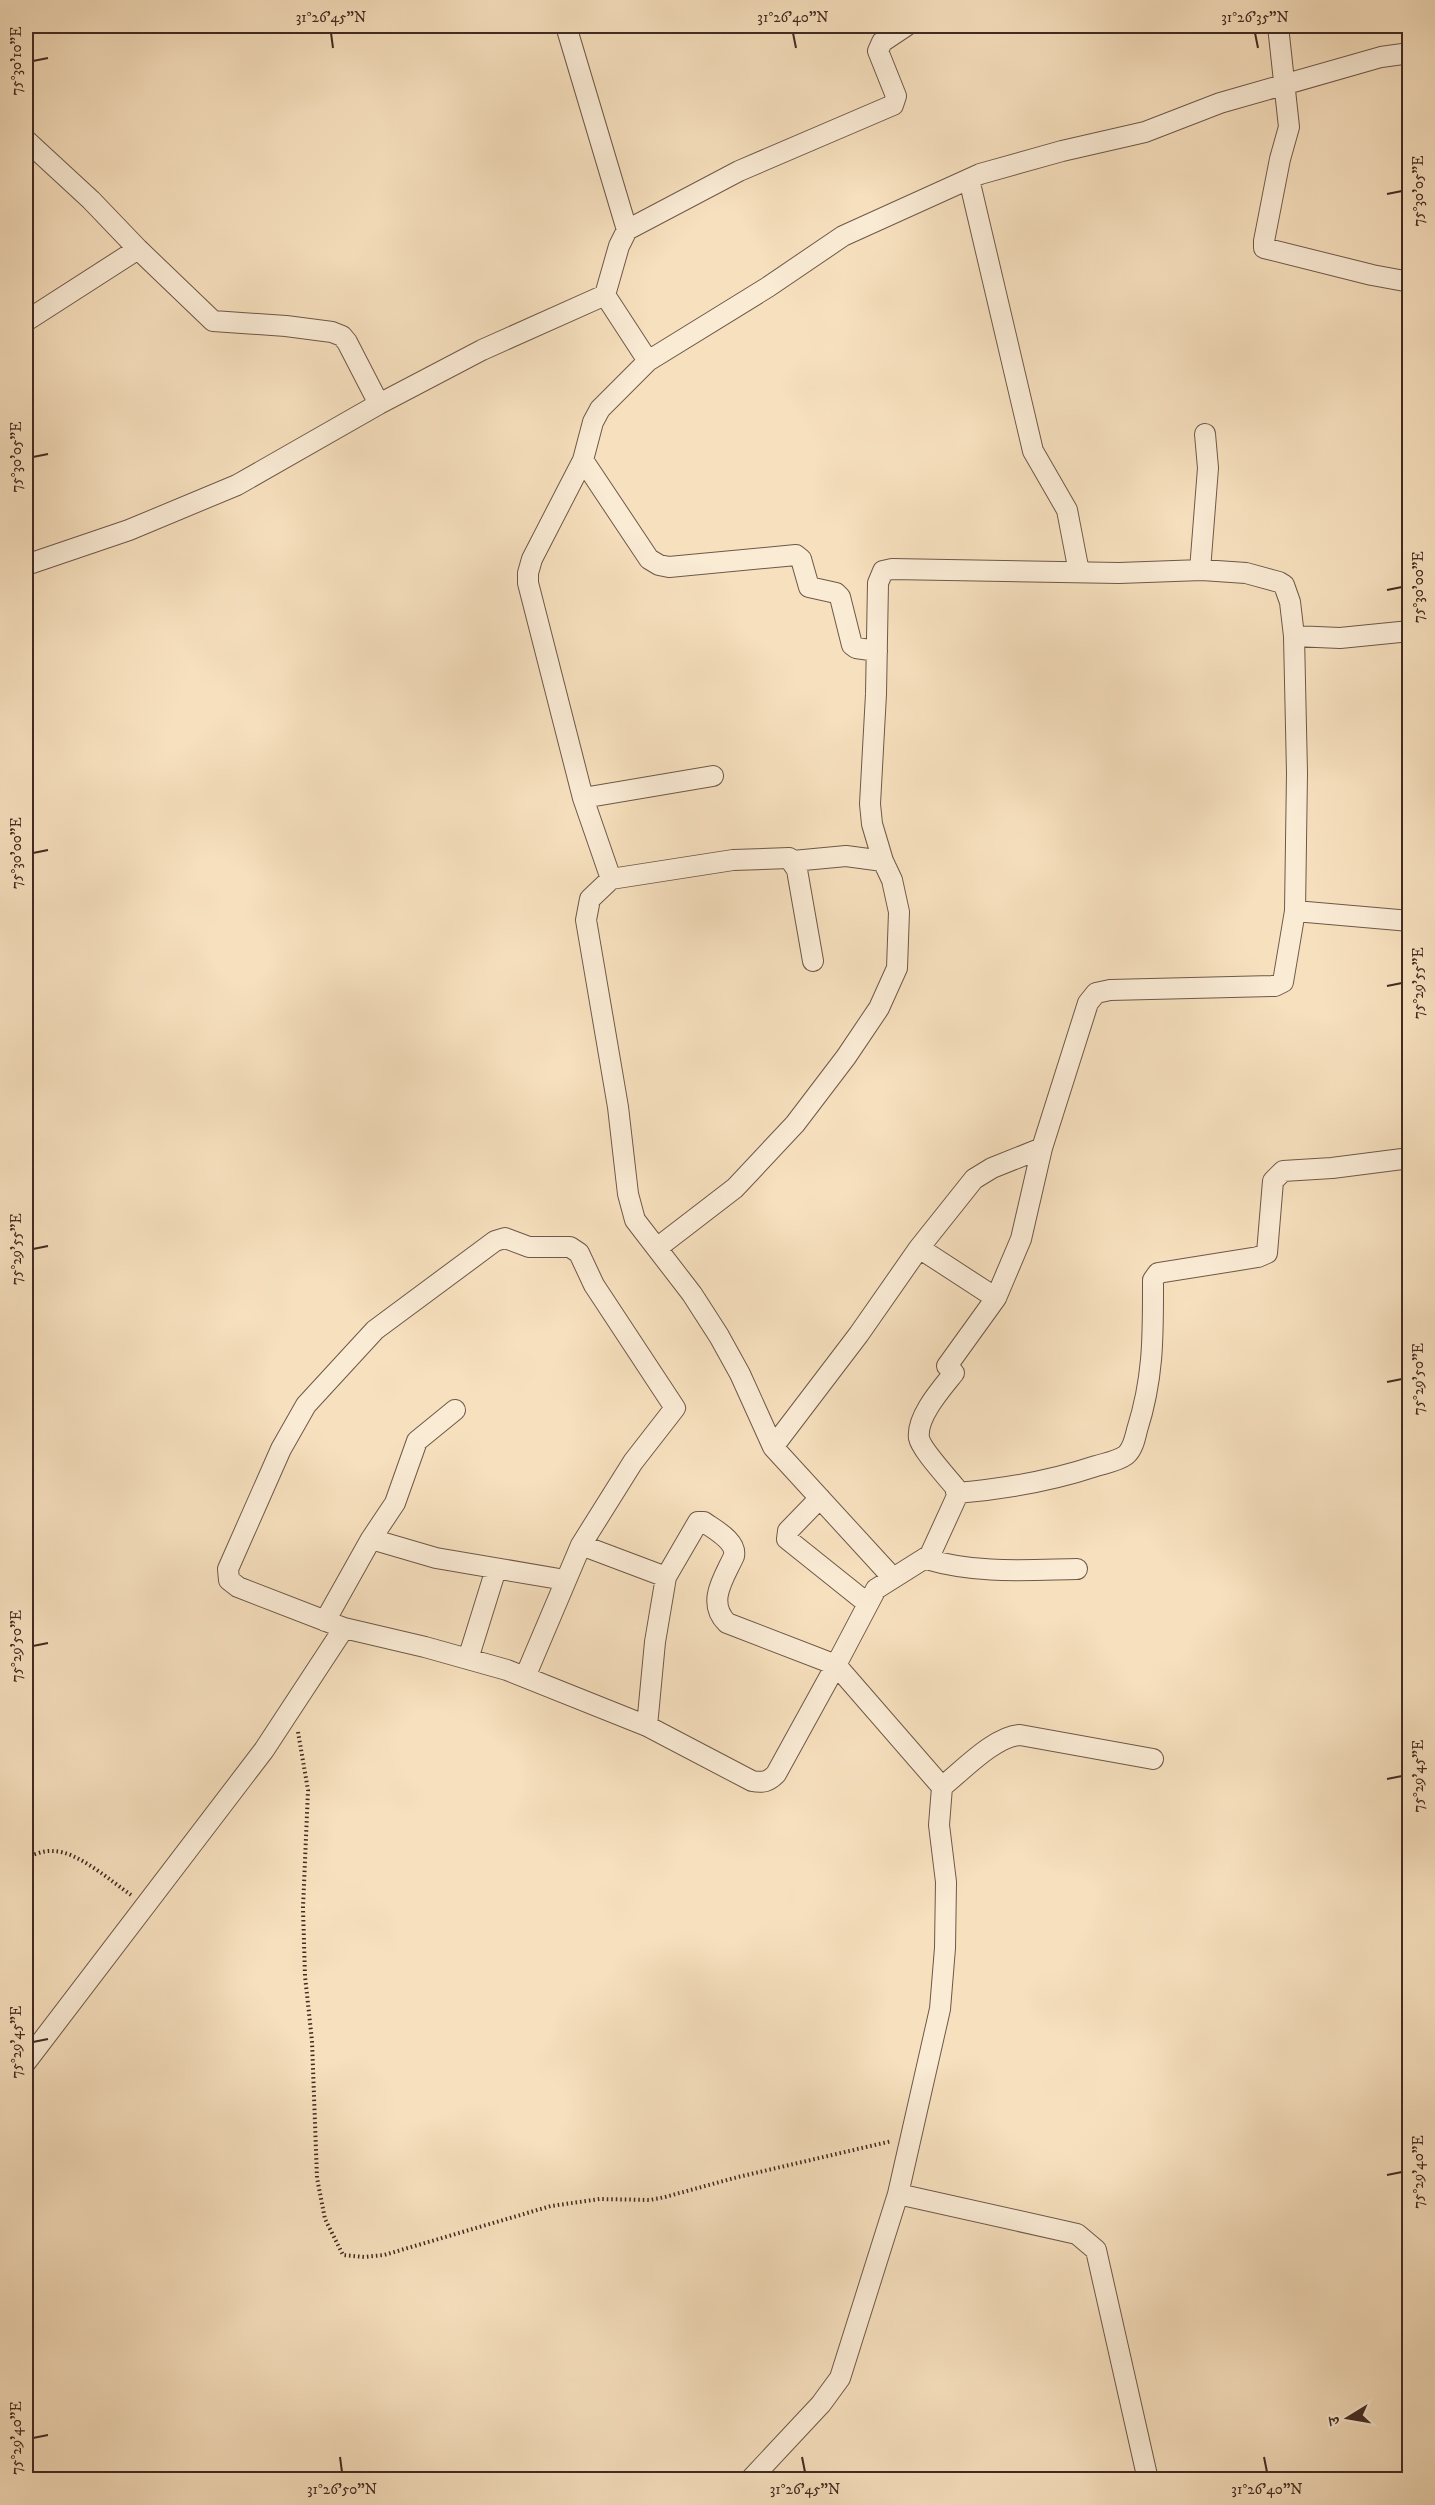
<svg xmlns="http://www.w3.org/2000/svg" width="1435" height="2505" font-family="'IM FELL DW Pica','Noto Serif Devanagari',serif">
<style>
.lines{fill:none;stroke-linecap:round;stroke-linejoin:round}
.minor-casing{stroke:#6e5848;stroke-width:22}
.path{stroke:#402a21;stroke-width:4;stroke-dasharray:1.5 3;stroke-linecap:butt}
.minor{stroke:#faebd5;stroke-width:20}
.ticks{fill:none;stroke:#402a21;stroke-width:2}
.neatline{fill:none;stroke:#402a21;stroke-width:2}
.ticks-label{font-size:15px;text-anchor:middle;fill:#402a21}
</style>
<rect width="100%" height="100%" fill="#f7e0be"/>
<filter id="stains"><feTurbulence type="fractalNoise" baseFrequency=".00333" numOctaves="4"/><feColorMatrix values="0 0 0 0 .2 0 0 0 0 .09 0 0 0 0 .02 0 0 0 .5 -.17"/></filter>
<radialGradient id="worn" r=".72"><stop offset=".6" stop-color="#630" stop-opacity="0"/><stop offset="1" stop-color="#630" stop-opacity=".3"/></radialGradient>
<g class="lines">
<defs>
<path id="minor" d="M 566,26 L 627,230
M 1278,26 L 1289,127 L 1280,159 L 1264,241 L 1264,248 L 1372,275 L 1410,282
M 26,140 L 91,200 L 138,249 L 213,321 L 286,326 L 332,332 L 342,336 L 347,342 L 379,404 L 482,350 L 605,295
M 969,179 L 1033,451 L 1067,510 L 1079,572
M 26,321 L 138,249
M 648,361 L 605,295 L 619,246 L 627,230 L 739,171 L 893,105 L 896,96 L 878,51 L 882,42 L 906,26
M 583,460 L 649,559 L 659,565 L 669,567 L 796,555 L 801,559 L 809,587 L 836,593 L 840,597 L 852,645 L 856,648 L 877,651
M 26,565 L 129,530 L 237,485 L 379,404
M 1200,570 L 1208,468 L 1205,434
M 583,798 L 713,776
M 793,861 L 846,856 L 883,861
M 611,879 L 583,798 L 528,583 L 528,573 L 532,559 L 583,460 L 593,422 L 600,409 L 648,361 L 768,287 L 843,236 L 980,174 L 1062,151 L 1145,132 L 1220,103 L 1381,57 L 1410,53
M 1295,911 L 1410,921
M 657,1248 L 735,1188 L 795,1124 L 846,1057 L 879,1008 L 897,968 L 899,912 L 892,880 L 883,861 L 872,824 L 870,804 L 876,694 L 878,583 L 883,571 L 892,569 L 1119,573 L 1202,570 L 1246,573 L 1279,582 L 1284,585 L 1290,602 L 1294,636 L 1340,638 L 1410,631
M 919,1248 L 974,1179 L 992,1168 L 1042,1148 L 1088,1003 L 1096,993 L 1110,990 L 1275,986 L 1283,982 L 1295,911 L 1297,773 L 1294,636
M 996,1298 L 1021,1239 L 1042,1148
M 773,1447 L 740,1374 L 719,1336 L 692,1294 L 635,1220 L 628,1194 L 618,1107 L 586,920 L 590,899 L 611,879 L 733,860 L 789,858 L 797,870 L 813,961
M 957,1493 C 1004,1489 1051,1481 1096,1466 C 1106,1463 1118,1461 1126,1455 C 1133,1449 1135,1438 1137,1430 C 1154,1377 1153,1334 1153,1280 L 1158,1273 L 1258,1257 L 1267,1253 L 1273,1181 L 1283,1171 L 1332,1168 L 1410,1158
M 820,1498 L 788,1531 L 787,1539 L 867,1603
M 371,1539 L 395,1503 L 417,1441 L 455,1410
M 926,1559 C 977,1574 1025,1570 1077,1569
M 325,1621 L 371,1539 L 436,1558 L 565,1580
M 344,1628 L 238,1587 L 229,1580 L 228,1569 L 281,1449 L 306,1405 L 375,1330 L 495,1241 L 505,1238 L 529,1247 L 570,1247 L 579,1253 L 594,1285 L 675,1408 L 633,1462 L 581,1545
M 468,1659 L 496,1569
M 525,1677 L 581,1545 L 666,1577
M 647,1726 L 655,1642 L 666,1577 L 698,1522 L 704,1522 C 715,1530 737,1541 734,1556 C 724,1578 706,1602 727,1623 L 836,1665 L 876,1589 L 930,1555 L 957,1496 L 955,1487 C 947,1477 921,1449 919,1438 C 916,1417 942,1388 954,1373 L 947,1366 L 996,1298 L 919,1248 L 859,1334 L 773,1447 L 893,1578
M 942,1787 C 962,1771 995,1736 1020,1735 L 1153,1759
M 26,2062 L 264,1750 L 344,1628 L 425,1647 L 507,1670 L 647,1726 L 752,1781 C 763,1783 768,1782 776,1774 L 836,1665 L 942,1787 L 939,1825 L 946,1882 L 945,1948 L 940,2009 L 898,2194 L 1077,2234 L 1096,2250 L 1148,2480
M 750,2480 L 821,2404 L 840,2378 L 898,2194"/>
</defs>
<!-- minor casing -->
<use href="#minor" class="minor-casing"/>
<!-- path -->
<path class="path" d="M 298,1732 L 308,1790 L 303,1908 L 305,1976 L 312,2041 L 317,2178 L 325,2219 L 343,2255 L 364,2257 L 384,2255 L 551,2206 L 600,2199 L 650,2200 L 665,2197 L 738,2177 L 892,2141
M 26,1857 C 34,1855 44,1850 53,1851 C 77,1851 111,1881 131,1895"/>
<!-- minor -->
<use href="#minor" class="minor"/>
</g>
<!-- ticks -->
<path class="ticks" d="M 331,33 L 333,48M 793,33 L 796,48M 1255,33 L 1258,48M 33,61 L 48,58M 1387,194 L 1402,191M 33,457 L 48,454M 1387,590 L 1402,587M 33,853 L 48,850M 1387,986 L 1402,983M 33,1249 L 48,1246M 1387,1382 L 1402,1379M 33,1646 L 48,1643M 1387,1779 L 1402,1776M 33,2042 L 48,2039M 1387,2175 L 1402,2172M 33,2438 L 48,2435M 340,2457 L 342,2472M 802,2457 L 805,2472M 1264,2457 L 1267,2472"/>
<!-- margin -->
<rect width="1435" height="2505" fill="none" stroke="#f7e0be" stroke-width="66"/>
<!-- north arrow -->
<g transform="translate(1348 2418) rotate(259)" stroke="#faebd5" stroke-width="4.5" paint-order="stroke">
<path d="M0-4.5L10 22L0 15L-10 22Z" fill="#402a21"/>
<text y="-9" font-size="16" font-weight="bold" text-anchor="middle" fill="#402a21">उ</text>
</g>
<rect x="33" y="33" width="1369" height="2439" class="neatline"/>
<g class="ticks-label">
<text x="331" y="22">31°26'45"N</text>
<text x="793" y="22">31°26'40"N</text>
<text x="1255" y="22">31°26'35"N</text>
<text transform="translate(16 61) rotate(-90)" y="5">75°30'10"E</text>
<text transform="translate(1418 191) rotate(-90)" y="5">75°30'05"E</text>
<text transform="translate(16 457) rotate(-90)" y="5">75°30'05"E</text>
<text transform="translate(1418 587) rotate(-90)" y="5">75°30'00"E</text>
<text transform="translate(16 853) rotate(-90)" y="5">75°30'00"E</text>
<text transform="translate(1418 983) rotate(-90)" y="5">75°29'55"E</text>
<text transform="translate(16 1249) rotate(-90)" y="5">75°29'55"E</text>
<text transform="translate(1418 1379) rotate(-90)" y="5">75°29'50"E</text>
<text transform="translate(16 1646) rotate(-90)" y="5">75°29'50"E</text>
<text transform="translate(1418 1776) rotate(-90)" y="5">75°29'45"E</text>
<text transform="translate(16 2042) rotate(-90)" y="5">75°29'45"E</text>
<text transform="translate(1418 2172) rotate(-90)" y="5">75°29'40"E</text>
<text transform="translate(16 2438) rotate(-90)" y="5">75°29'40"E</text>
<text x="342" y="2494">31°26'50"N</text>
<text x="805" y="2494">31°26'45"N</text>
<text x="1267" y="2494">31°26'40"N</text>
</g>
<rect width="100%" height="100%" filter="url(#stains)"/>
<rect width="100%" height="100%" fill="url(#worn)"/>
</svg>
